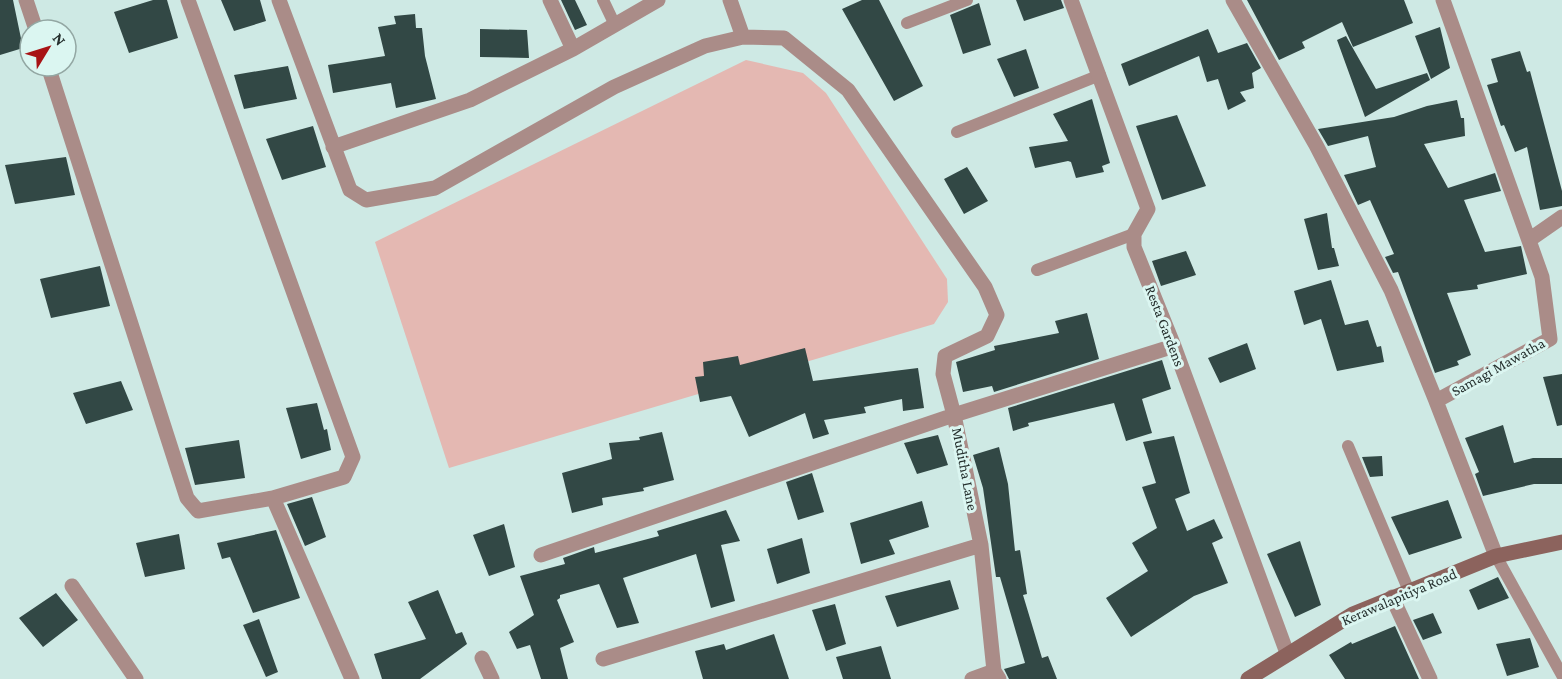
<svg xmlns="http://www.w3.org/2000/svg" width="1562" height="679" font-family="'Crimson Pro',serif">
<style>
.green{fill:#e4b8b2}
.building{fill:#324845}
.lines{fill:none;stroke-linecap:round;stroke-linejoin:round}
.lane{stroke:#aa8c88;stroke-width:12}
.street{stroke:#aa8c88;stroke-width:15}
.secondary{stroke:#8c635d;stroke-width:15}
.labels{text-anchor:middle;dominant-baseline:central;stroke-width:6;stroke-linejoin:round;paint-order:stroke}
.street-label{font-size:15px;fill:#26302e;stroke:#dbf6f1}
</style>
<rect width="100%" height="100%" fill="#cee9e4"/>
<!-- green -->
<path class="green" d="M 746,60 L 803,73 L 826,93 L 947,279 L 948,302 L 934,324 L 449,468 L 375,242 Z"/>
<!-- building -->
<path class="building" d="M 0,0 L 13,0 L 23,48 L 0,55 Z
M 153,0 L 167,0 L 178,38 L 129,53 L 114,12 Z
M 221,0 L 260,0 L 266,21 L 234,31 Z
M 561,0 L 575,0 L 587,25 L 575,30 Z
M 862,0 L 879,0 L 923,86 L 894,101 L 842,9 Z
M 1016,0 L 1061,0 L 1064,8 L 1024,21 Z
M 1247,0 L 1404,0 L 1413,23 L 1353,47 L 1342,22 L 1302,42 L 1305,48 L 1279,60 Z
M 979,3 L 991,45 L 963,54 L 950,15 Z
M 415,14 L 416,28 L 422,28 L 425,56 L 436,99 L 396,108 L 391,83 L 333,93 L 328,65 L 385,56 L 378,27 L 396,24 L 394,16 Z
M 1440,27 L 1450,68 L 1431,79 L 1415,36 Z
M 480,29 L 527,30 L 529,58 L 480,57 Z
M 1208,29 L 1218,53 L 1247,43 L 1261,68 L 1252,73 L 1254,88 L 1240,92 L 1246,101 L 1228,110 L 1218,79 L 1207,82 L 1199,56 L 1129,86 L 1121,64 Z
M 1346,36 L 1376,89 L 1427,73 L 1430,80 L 1365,117 L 1337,40 Z
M 1026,49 L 1039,88 L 1014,97 L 997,59 Z
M 1520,51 L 1527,72 L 1530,71 L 1562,191 L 1562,206 L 1540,210 L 1527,147 L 1515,152 L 1504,125 L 1501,126 L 1487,85 L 1498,82 L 1491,59 Z
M 288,66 L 297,99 L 244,109 L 234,75 Z
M 1092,99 L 1110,163 L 1102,166 L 1104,172 L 1076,178 L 1071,162 L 1068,161 L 1035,168 L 1029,147 L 1068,141 L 1053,114 Z
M 1457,100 L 1461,118 L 1464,118 L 1465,136 L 1424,144 L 1448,188 L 1495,173 L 1501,191 L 1464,200 L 1485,252 L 1521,246 L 1527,274 L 1477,285 L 1478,289 L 1447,293 L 1471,355 L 1457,361 L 1459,365 L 1435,373 L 1398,272 L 1393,273 L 1385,257 L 1394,254 L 1370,200 L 1358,205 L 1344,175 L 1376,167 L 1368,136 L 1328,146 L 1318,129 L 1394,117 L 1427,106 Z
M 1177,115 L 1206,186 L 1162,200 L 1136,126 Z
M 313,126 L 326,167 L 282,180 L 266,139 Z
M 66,157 L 75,195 L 15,204 L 5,165 Z
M 967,167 L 988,201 L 964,214 L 944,179 Z
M 1327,213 L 1332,248 L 1334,248 L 1339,266 L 1318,270 L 1304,219 Z
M 1186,251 L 1196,275 L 1161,286 L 1152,261 Z
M 100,266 L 110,306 L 51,318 L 40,279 Z
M 1331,280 L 1345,325 L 1368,320 L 1377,347 L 1381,346 L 1384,362 L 1337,371 L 1321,319 L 1304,325 L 1294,291 Z
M 1087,313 L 1099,359 L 994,392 L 992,386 L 963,392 L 956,362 L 995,350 L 994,346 L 1059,333 L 1055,321 Z
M 1247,343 L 1256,369 L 1220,383 L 1208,358 Z
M 805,348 L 813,381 L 918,368 L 924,408 L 903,411 L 902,399 L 864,407 L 866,413 L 824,420 L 829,434 L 813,439 L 805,413 L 749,437 L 731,396 L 700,402 L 695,377 L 704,376 L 703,362 L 738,356 L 740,365 Z
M 1162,360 L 1171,389 L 1142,399 L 1152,433 L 1126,441 L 1114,403 L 1028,423 L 1029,426 L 1013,431 L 1008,408 Z
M 1562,374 L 1562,425 L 1557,426 L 1543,377 Z
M 121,381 L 133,410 L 86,424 L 73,393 Z
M 317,403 L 324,430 L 327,429 L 331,450 L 301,459 L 286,408 Z
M 1503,425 L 1514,463 L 1533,458 L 1562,458 L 1562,484 L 1534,484 L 1483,496 L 1475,474 L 1479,472 L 1465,438 Z
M 662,432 L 674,480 L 643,488 L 644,491 L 602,498 L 603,505 L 572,513 L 562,473 L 612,459 L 609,443 L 640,440 L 639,437 Z
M 938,435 L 948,465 L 917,474 L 904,443 Z
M 1174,436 L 1190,493 L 1175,499 L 1187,531 L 1214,519 L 1223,538 L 1212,543 L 1228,583 L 1194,596 L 1131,637 L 1106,598 L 1148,571 L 1132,543 L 1157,528 L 1142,487 L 1156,483 L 1143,442 Z
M 239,440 L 245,478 L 195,485 L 185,448 Z
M 999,447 L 1008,484 L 1015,551 L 1020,550 L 1027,594 L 1023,595 L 1042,658 L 1048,656 L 1057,679 L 1009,679 L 1004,669 L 1025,663 L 1000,577 L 996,577 L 983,488 L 973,455 Z
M 1382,456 L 1383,476 L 1370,477 L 1362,457 Z
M 812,473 L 824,512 L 798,520 L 786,482 Z
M 312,497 L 326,537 L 305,546 L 287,504 Z
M 1448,500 L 1462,538 L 1409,555 L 1391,517 Z
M 922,501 L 929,527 L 889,540 L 895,554 L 861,564 L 850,523 Z
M 726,510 L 740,541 L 721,545 L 735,601 L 711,608 L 696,554 L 623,578 L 639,623 L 617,628 L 599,584 L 560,595 L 560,598 L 557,600 L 574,642 L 560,648 L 568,679 L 541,679 L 530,645 L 517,649 L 509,632 L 534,615 L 520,576 L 565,564 L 563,558 L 594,547 L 595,553 L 659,536 L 657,531 Z
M 504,524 L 515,567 L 489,576 L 473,535 Z
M 276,530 L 300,598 L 253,613 L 230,557 L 222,559 L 217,543 Z
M 179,534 L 185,569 L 145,577 L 136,543 Z
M 802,538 L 810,573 L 777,584 L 767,549 Z
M 1300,541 L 1321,605 L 1295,617 L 1267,554 Z
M 1498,577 L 1509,598 L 1478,610 L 1469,590 Z
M 950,580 L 959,609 L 897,627 L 885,596 Z
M 438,590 L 456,634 L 462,632 L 467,644 L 420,679 L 382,679 L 374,654 L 426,639 L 408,602 Z
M 56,593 L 78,620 L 43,647 L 19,618 Z
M 835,604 L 846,644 L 826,651 L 812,610 Z
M 1433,613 L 1442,633 L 1423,640 L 1413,620 Z
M 259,619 L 278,672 L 266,677 L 243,625 Z
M 1395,626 L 1419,679 L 1345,679 L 1329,655 L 1351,642 L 1352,644 Z
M 774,634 L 789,679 L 703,679 L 695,651 L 724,644 L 726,650 Z
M 1530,638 L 1539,667 L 1507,676 L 1496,644 Z
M 881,646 L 891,679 L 843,679 L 836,657 Z"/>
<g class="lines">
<!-- lane -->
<path class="lane" d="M 603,0 L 614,23
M 907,23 L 967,0
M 957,132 L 1100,75
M 1037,270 L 1134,234
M 1348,446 L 1409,591
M 1496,556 L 1562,675"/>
<!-- street -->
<path class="street" d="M 26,0 L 36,30
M 279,0 L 350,190 L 366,200 L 435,188 L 614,87 L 705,46 L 743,37 L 784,38 L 848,90 L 985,287 L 997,315 L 987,336 L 945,356 L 943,374 L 954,415 L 981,545 L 994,671 L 999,679
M 550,0 L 573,49
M 730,0 L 743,37
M 1071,0 L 1148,209 L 1134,234 L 1134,247 L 1174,346 L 1287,653
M 1233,0 L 1316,145 L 1391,290 L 1436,401
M 1443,0 L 1542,277 L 1550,339 L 1436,401 L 1496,556
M 48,66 L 187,498 L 198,511 L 273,498 L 344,477 L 353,457 L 188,0
M 333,147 L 470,100 L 573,49 L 658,0
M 1529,240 L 1562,217
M 273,498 L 352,679
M 541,555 L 954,415 L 1174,346
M 72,586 L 136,679
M 1392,597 L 1430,679
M 482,658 L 492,679
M 603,659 L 981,545
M 972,679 L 994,671"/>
<!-- secondary -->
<path class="secondary" d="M 1248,679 L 1353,614 L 1496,556 L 1562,542"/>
</g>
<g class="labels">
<!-- street labels -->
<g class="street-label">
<text transform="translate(1165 326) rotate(69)">Resta Gardens</text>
<text transform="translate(1498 367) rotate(-29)">Samagi Mawatha</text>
<text transform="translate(965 469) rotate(79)">Muditha Lane</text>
<text transform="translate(1399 597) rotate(-23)">Kerawalapitiya Road</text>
</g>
</g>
<!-- north arrow -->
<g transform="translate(48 48) rotate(52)"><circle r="28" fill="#dbf6f1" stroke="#93a7a3" stroke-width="1.5"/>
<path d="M0-4.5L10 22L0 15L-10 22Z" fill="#a81315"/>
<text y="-9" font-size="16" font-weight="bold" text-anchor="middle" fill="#26302e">N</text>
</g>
</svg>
